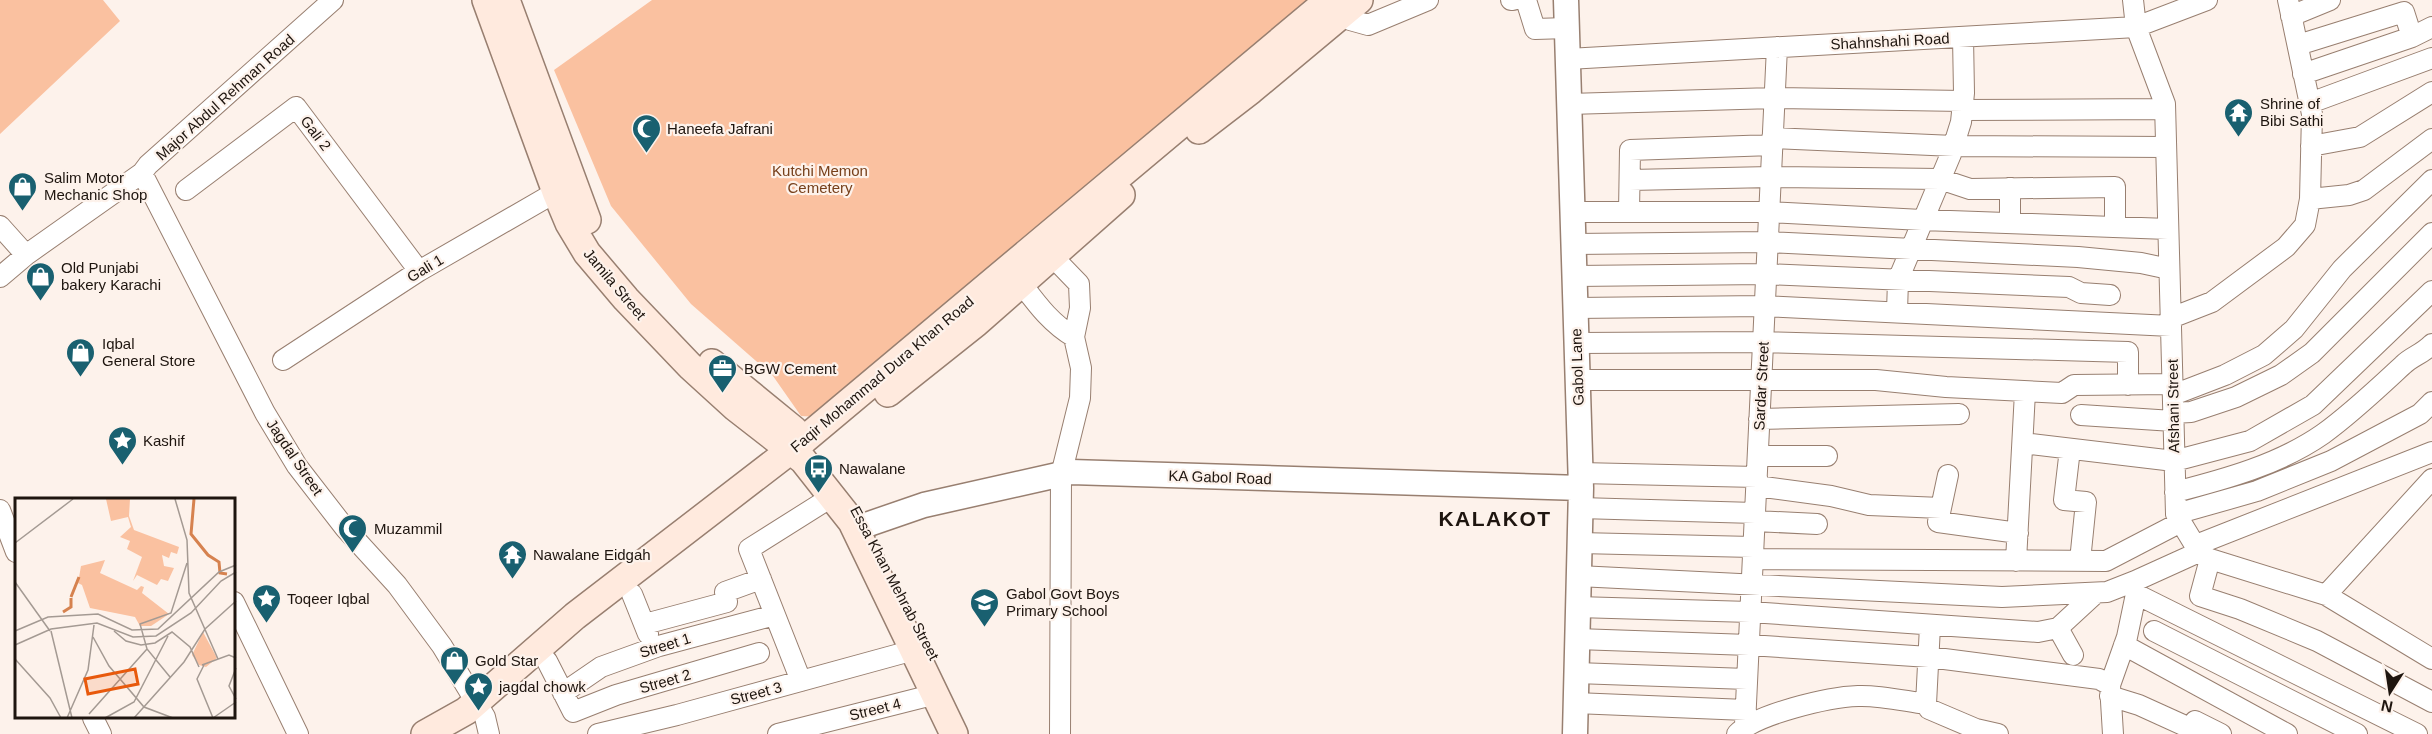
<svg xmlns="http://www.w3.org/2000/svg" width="2432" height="734" font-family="Arial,sans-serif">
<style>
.green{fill:#fac1a0}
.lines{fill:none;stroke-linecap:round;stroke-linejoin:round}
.minor-casing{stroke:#987f70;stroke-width:22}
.tertiary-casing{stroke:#987f70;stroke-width:27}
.secondary-casing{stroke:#987f70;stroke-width:30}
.minor{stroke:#fff;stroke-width:20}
.tertiary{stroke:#fff;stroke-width:24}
.secondary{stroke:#ffeade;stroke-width:27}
.labels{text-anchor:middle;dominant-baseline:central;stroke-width:4.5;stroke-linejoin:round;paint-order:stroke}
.street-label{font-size:15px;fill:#1e150f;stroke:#fdf2eb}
.poi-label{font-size:15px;fill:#1e150f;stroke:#fdf2eb;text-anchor:start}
.park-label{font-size:15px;fill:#77401b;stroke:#fdf2eb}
.district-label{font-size:21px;font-weight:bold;letter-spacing:1.5px;fill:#1e150f;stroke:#fdf2eb}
.inset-river{fill:none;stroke:#d6824f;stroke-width:3}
.inset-road{fill:none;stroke:#a49a93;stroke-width:1.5}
.view{fill:#e8590c;fill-opacity:0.15;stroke:#e8590c;stroke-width:3}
.inset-edge{fill:none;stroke:#1e150f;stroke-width:3}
</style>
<rect width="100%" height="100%" fill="#fdf2eb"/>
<!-- green -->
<path class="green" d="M 0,0 L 103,0 L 120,21 L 0,134 Z
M 652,0 L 1311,0 L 818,417 L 801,416 L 773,376 L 691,304 L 611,206 L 554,70 Z"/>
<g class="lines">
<defs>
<path id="minor" d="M 1511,0 L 1513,0
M 1526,0 L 1535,29 L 1567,28
M 2133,0 L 2136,27 L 2165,104 L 2176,514 L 2199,552 L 2207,558 L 2326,595 L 2432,659
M 1335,5 L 1350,20 L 1368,25 L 1428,0
M 2291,16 L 2330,0
M 2298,45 L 2404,12 L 2412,37
M 1568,59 L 2136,27 L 2207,0
M 2303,74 L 2412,37 L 2432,27
M 2310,103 L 2432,58
M 1569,104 L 1774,98 L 1963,101
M 1962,110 L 2165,109
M 1772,138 L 1954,146 L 2166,147
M 2311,146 L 2360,137 L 2432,92
M 142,173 L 265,413 L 297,466 L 345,528 L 397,585 L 442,646 L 485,717 L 489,734
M 1630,180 L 1771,177 L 1940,179 L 1970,189 L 2115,187 L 2115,227
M 2010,188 L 2010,223
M 186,190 L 296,107 L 419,271
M 2310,199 L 2349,195 L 2364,190 L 2432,139
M 1573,212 L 1769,212 L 1922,220 L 2168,229
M 1629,212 L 1630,150 L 1772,145
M 0,226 L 26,255
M 1574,244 L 1767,242 L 2078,257 L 2141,263 L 2169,269
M 1052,256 L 1079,284 L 1080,308 L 1074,337
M 1014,274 C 1033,298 1047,321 1074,337 L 1081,368 L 1080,398 L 1061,475 L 1060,734
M 1575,276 L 1765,274 L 2069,287 L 2081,293 L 2110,295
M 0,277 L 26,255 L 142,173 L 148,165 L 333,0
M 1575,308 L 1764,306 L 2171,326
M 1897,312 L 1898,280 L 1951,154 L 1961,122 L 1964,93 L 1963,37
M 2171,318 L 2212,302 L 2286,247 L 2305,225 L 2310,199 L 2312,114 L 2288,0
M 1577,343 L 1763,342 L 2128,352 L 2128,385
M 283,360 L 419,271 L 556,192 L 568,187
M 1578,380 L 1876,380 L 1946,387 L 2062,393 L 2074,385 L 2172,384
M 2173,395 L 2225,375 L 2264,355 L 2294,329 L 2342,269 L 2432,180
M 2173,413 L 2191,412 L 2236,397 L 2281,375 L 2312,353 L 2432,233
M 2081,415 L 2173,421
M 1759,419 L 1959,414
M 2023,443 L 2174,461 L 2250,441 L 2313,405 L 2432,291
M 2070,449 L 2064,500 L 2086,502 L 2080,561
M 1758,456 L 1827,456
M 1580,473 L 1757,477
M 1948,475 L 1938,522 L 2018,533
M 1756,486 L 1831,496 L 1869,505 L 1941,508
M 2175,492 C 2226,479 2280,464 2323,434 C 2352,413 2377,389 2403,365 C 2412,356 2421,355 2432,344
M 1580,508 L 1755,513
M 0,510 L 16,552
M 2176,514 L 2257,491 L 2331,461 L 2420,414 L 2432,402
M 1755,521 L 1817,524
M 1579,543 L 1753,547
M 2196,545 L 2432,452
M 1753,559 L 2106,561 L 2181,522
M 2210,559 L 2200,596 L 2240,609 L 2317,641 L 2432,702
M 2016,561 L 2025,392
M 1578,576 L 2002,597 L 2107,592 L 2135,581
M 632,594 L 648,634
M 2136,594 L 2417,734
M 2326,595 L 2432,479
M 234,602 L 298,734
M 1577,607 L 1750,612 L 2038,632 L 2058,628 L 2096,593
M 645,624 L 727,602 L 725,592 L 761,579
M 1930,626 L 1926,704 L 1929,709 L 1976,729 L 1998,734
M 2058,628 L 2073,655
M 2154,631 L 2357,734
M 1577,639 L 1749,645 L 1929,657 L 2099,679 L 2110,685
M 2124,645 L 2287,734
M 547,661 L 573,712 L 616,695 L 759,653
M 1576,673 L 1747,679
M 801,681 L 749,549 L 833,496
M 563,693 L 601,667 L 659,646 L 775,615
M 2110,696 L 2139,705 L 2192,729 L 2195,721 L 2221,734
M 1575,703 L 1746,710
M 93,718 L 101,734
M 1745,725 L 1777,47
M 598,734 L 677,715 L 914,650
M 778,734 L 936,694
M 1737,734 C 1756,714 1829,697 1858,696 C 1880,695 1904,701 1926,704
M 2113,734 L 2110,685 L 2127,637 L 2136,594 L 2135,581 L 2199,552"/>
<path id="tertiary" d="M 1566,0 L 1581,488 L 1575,734
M 866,525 L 924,505 L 1071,472 L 1581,488"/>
<path id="secondary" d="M 486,0 L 556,192 L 569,223 L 587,253 L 626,299 L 690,366 L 735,407 L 803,460 L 852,522 L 954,734
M 506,0 L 587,220
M 1199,130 L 1251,90 L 1359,0
M 712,363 L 794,430
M 888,393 L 976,323 L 1121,195
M 425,734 L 466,711 L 575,616 L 805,439 L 1329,0"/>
</defs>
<!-- minor casing -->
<use href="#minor" class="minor-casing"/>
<!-- tertiary casing -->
<use href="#tertiary" class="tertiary-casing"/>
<!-- secondary casing -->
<use href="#secondary" class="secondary-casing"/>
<!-- minor -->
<use href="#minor" class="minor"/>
<!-- tertiary -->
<use href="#tertiary" class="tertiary"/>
<!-- secondary -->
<use href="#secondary" class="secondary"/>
</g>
<!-- icons -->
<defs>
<symbol id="temple-pin" viewBox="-11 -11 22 30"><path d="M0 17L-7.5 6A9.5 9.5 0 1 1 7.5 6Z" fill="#196070" stroke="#fdf2eb"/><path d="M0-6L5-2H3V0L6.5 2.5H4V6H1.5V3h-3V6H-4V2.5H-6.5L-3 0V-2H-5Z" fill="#fff"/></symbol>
<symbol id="mosque-pin" viewBox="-11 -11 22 30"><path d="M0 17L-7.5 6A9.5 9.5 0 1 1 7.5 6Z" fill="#196070" stroke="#fdf2eb"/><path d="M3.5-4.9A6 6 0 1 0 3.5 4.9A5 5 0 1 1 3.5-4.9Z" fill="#fff"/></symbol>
<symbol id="shop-pin" viewBox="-11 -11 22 30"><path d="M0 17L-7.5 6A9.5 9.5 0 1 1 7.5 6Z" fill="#196070" stroke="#fdf2eb"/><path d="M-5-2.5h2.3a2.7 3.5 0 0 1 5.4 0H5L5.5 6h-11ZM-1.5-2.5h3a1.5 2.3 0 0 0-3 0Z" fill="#fff"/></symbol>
<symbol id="office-pin" viewBox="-11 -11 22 30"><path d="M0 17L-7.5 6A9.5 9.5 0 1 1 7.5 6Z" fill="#196070" stroke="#fdf2eb"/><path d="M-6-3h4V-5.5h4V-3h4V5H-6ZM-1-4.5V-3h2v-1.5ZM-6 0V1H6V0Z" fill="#fff"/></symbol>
<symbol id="sight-pin" viewBox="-11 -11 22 30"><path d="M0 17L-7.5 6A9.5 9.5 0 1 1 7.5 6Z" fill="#196070" stroke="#fdf2eb"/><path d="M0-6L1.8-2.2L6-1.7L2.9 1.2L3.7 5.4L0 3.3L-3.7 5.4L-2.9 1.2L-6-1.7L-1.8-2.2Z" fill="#fff"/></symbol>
<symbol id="bus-pin" viewBox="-11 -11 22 30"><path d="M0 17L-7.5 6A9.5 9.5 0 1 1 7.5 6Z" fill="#196070" stroke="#fdf2eb"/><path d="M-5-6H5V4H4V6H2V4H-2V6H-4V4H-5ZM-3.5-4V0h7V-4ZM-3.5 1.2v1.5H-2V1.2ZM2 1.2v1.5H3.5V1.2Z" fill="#fff"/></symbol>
<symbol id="school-pin" viewBox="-11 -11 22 30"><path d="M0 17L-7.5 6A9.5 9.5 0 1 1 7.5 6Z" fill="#196070" stroke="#fdf2eb"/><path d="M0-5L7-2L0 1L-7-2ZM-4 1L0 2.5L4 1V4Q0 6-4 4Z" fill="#fff"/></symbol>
</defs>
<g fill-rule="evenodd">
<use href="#temple-pin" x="2222" y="96" width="33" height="45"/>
<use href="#mosque-pin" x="630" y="112" width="33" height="45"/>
<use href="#shop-pin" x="6" y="170" width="33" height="45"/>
<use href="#shop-pin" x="24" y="260" width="33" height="45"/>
<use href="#shop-pin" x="64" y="336" width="33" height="45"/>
<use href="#office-pin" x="706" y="352" width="33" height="45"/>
<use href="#sight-pin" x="106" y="424" width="33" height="45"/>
<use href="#bus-pin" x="802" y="452" width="33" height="45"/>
<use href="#mosque-pin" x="336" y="512" width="33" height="45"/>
<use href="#temple-pin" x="496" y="538" width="33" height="45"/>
<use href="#sight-pin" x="250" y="582" width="33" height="45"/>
<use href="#school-pin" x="968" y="586" width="33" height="45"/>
<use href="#shop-pin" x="438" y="644" width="33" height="45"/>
<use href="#sight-pin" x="462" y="670" width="33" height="45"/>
</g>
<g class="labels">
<!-- street labels -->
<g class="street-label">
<text transform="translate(1890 41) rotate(-3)">Shahnshahi Road</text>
<text transform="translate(225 97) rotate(-42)">Major Abdul Rehman Road</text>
<text transform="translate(316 133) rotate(53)">Gali 2</text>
<text transform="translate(425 268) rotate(-31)">Gali 1</text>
<text transform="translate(615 284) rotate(50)">Jamila Street</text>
<text transform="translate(1577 367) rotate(-92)">Gabol Lane</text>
<text transform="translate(882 374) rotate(-40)">Faqir Mohammad Dura Khan Road</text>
<text transform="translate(1761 386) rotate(-87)">Sardar Street</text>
<text transform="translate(2173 406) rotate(-91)">Afshani Street</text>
<text transform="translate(295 457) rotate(56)">Jagdal Street</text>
<text transform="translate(1220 477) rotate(2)">KA Gabol Road</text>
<text transform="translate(895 583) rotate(62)">Essa Khan Mehrab Street</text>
<text transform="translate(665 645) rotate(-17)">Street 1</text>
<text transform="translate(665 681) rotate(-16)">Street 2</text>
<text transform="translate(756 693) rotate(-15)">Street 3</text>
<text transform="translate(875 709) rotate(-14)">Street 4</text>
</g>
<!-- poi labels -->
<g class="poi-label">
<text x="2260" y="103">Shrine of<tspan x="2260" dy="17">Bibi Sathi</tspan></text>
<text x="667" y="128">Haneefa Jafrani</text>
<text x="44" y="177">Salim Motor<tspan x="44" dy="17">Mechanic Shop</tspan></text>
<text x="61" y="267">Old Punjabi<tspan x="61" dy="17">bakery Karachi</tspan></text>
<text x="102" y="343">Iqbal<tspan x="102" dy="17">General Store</tspan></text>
<text x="744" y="368">BGW Cement</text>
<text x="143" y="440">Kashif</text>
<text x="839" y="468">Nawalane</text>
<text x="374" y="528">Muzammil</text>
<text x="533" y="554">Nawalane Eidgah</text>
<text x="1006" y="593">Gabol Govt Boys<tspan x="1006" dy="17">Primary School</tspan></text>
<text x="287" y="598">Toqeer Iqbal</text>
<text x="475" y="660">Gold Star</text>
<text x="499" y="686">jagdal chowk</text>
</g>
<!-- park labels -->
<g class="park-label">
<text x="820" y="170">Kutchi Memon<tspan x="820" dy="17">Cemetery</tspan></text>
</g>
<!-- district labels -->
<g class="district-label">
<text x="1495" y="518">KALAKOT</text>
</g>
</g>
<!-- overview -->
<g transform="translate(15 498)">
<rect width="220" height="220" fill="#fdf2eb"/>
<path d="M 91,1 L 115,1 L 114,18 L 119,32 L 164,49 L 162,56 L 156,54 L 154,60 L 147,57 L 149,68 L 159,70 L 153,83 L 146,81 L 142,87 L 122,77 L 118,83 L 127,59 L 112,51 L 115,43 L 105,39 L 116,29 L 113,19 L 96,23 ZM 90,62 L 85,75 L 122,92 L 126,88 L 129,89 L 127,95 L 154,116 L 136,128 L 125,128 L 120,119 L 75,110 L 67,87 L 63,85 L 66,68 ZM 188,134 L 202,160 L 191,169 L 184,167 L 177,157 Z" fill="#fac1a0"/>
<path class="inset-river" d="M 179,1 L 176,36 L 193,57 L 204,64 L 205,75 L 212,76M 56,99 L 64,79M 48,114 L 56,109 L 56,100"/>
<path class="inset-road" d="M 160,1 L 172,42 L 174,95 L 203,161M 0,45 L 58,1M 0,84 L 35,133M 0,133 L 33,119 L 83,116 L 117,132 L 143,131 L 204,74 L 221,67M 36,133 L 57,220M 99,133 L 111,143 L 126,147 L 140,145 L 157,134 L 175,149 L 184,169M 78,139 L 94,168 L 129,209 L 158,220M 0,147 L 36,131 L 82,125 L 118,139 L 141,138 L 176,115 L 206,83 L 221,74M 0,161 L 35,200 L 46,220M 187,167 L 214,157 L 221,160M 189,167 L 182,181 L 198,220M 221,170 L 214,188 L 221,201M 155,179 L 132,151 L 125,126 L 156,115 L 172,65M 74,216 L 132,151M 52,220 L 73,172 L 79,127M 90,220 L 119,204 L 153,138M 119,220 L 169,164 L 190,131 L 221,103M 198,220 L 221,204"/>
<path class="view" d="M 120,171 L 123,186 L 73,196 L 70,181 Z"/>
<rect width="220" height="220" class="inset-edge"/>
</g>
<!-- north arrow -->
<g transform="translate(2390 692) rotate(192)" stroke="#fdf2eb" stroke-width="4.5" paint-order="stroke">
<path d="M0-4.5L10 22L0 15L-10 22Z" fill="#1e150f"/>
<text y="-9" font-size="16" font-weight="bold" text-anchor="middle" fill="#1e150f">N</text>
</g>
</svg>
